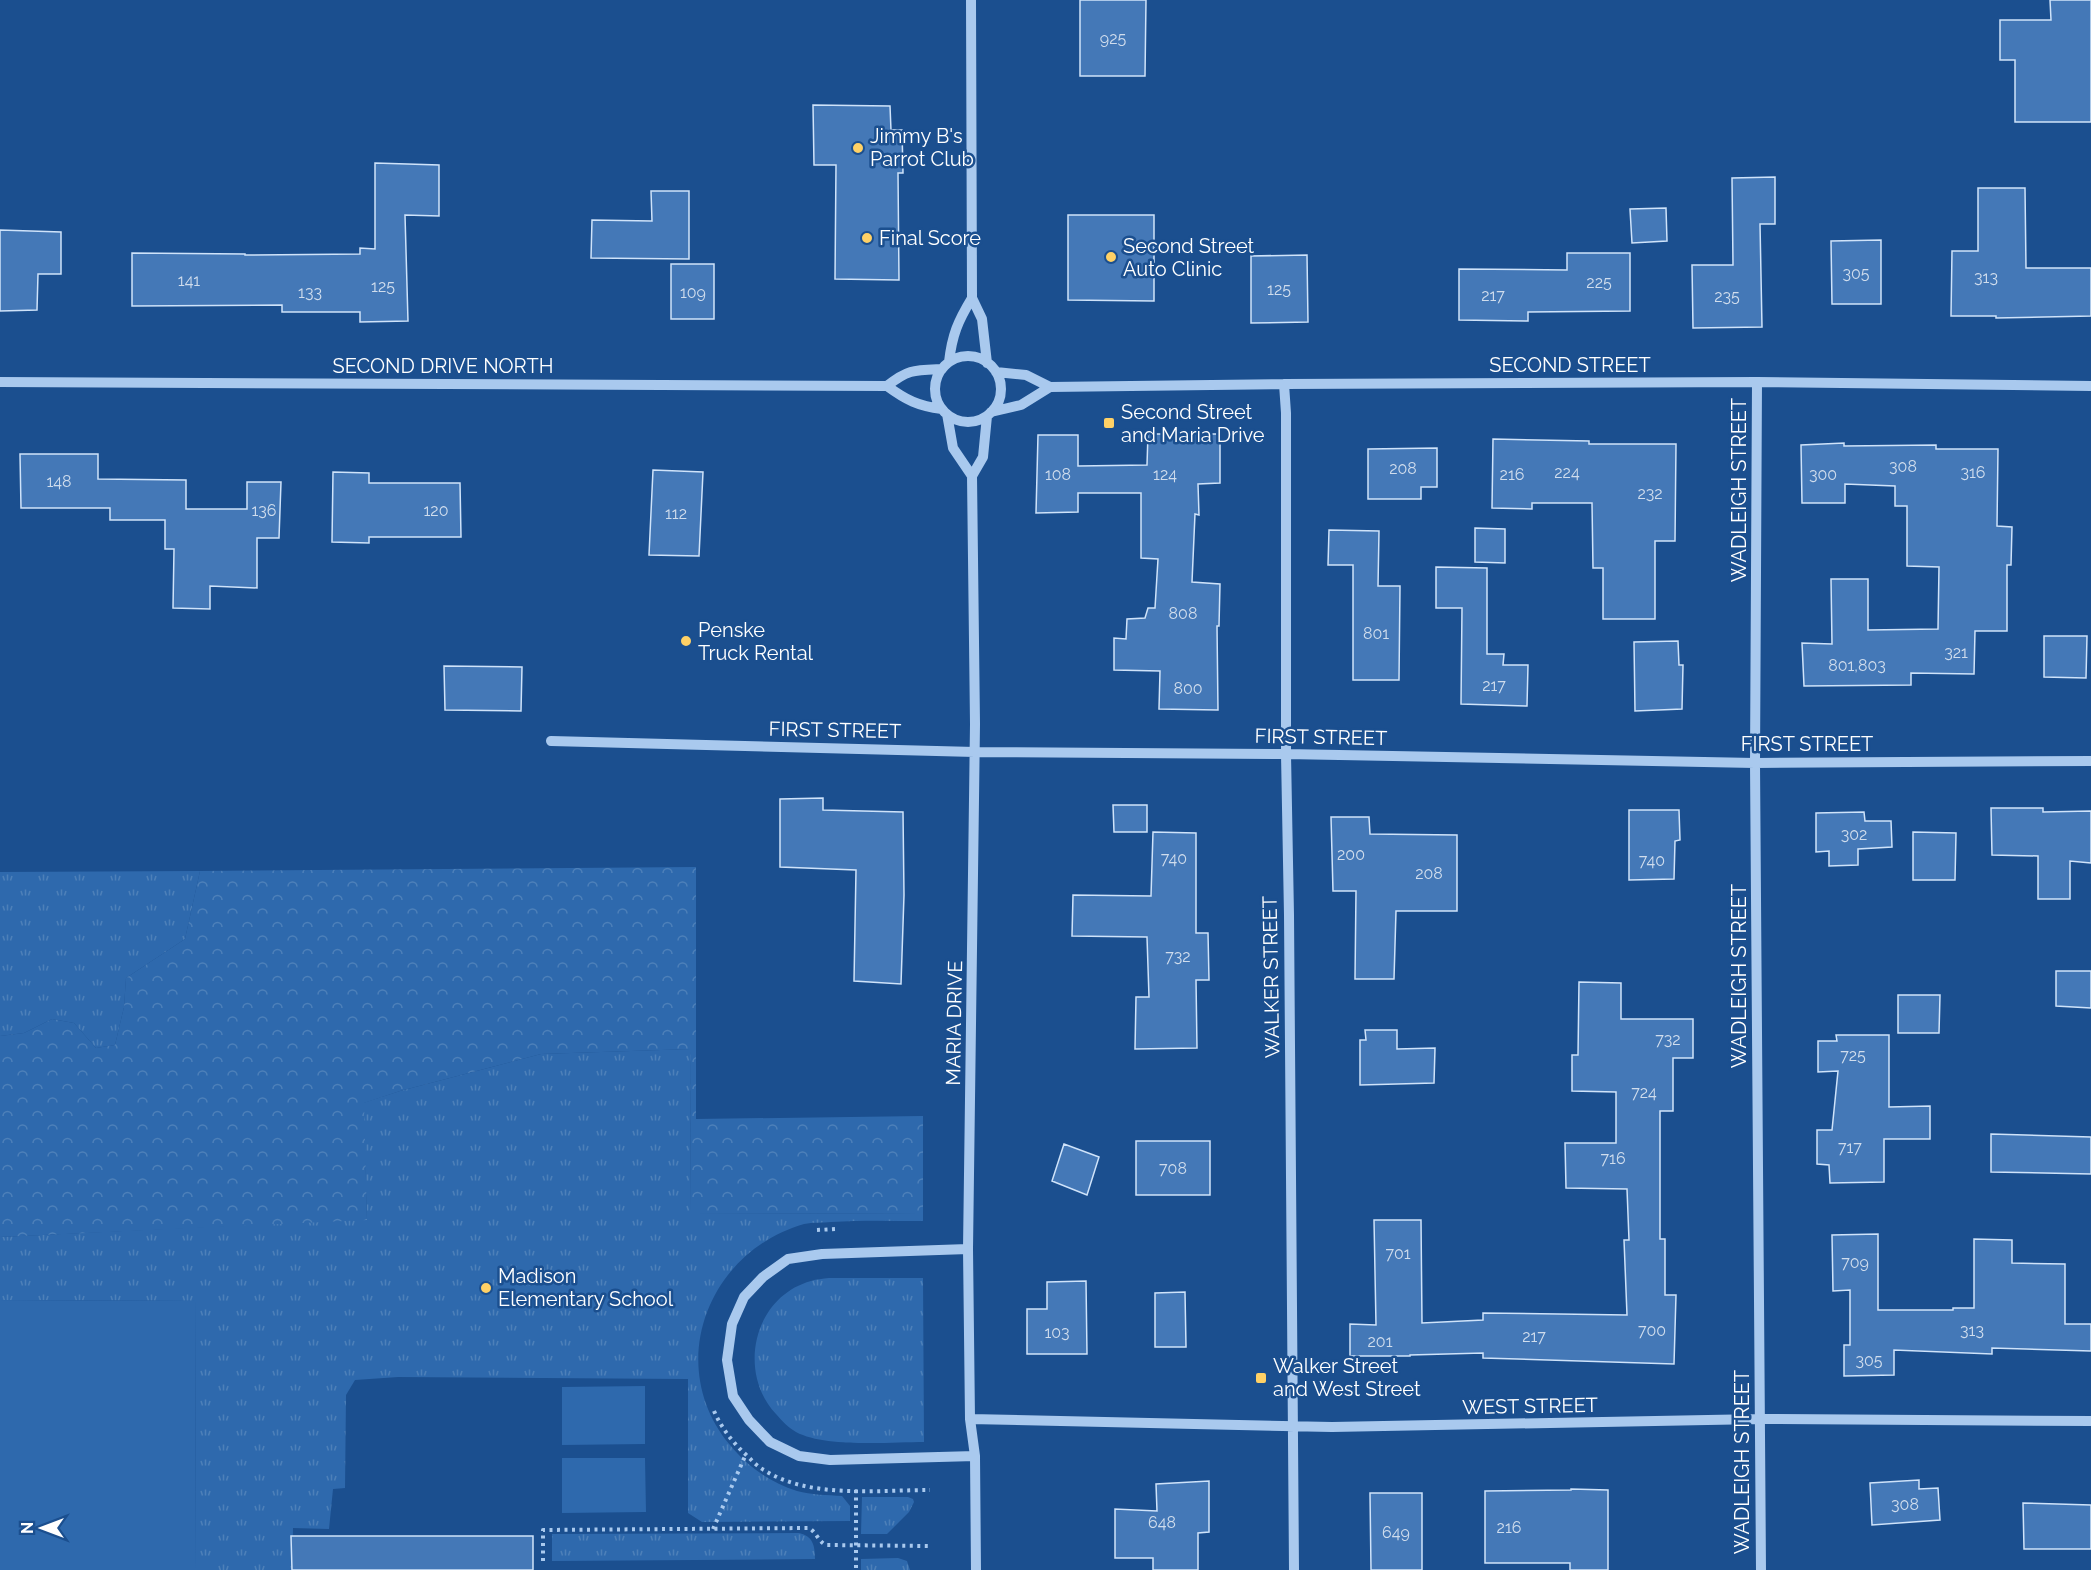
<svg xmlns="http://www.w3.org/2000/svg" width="2091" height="1570" font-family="Raleway,sans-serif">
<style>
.grass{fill:url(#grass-tufts)}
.forest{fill:url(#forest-crowns)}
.garden{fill:#2e69ad}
.building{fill:#4478b7;stroke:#cfe3fa;stroke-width:1.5}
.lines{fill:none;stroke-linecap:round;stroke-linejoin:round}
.path{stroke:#a9c9ee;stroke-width:4;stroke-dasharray:3 4.5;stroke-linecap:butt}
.minor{stroke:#a9c9ee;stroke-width:10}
.poi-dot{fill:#ffd166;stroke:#1b4f8f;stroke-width:2}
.labels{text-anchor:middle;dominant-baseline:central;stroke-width:5;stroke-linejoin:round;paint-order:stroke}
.number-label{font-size:16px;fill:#d0dded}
.poi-label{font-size:20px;fill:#fff;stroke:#1b4f8f;text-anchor:start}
.street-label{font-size:20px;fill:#fff;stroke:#1b4f8f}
</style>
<defs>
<pattern id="grass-tufts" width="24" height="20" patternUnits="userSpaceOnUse" patternTransform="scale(1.5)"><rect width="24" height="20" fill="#2e69ad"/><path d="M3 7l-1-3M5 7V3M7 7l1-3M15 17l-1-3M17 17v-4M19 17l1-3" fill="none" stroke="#4d80b9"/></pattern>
<pattern id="forest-crowns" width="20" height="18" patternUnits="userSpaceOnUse" patternTransform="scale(1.5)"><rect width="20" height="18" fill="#2e69ad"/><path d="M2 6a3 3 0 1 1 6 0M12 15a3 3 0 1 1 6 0" fill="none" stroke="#4d80b9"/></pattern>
</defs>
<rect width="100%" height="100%" fill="#1b4f8f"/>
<!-- grass -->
<path class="grass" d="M 200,871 L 185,939 L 126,978 L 124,1007 L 115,1045 L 96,1048 L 74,1023 L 52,1019 L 24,1033 L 0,1036 L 0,872 Z
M 691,1049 L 690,1214 L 923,1213 L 923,1221 C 892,1221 862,1220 831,1222 C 823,1223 813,1222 804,1224 C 707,1252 664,1366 730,1445 C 748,1467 770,1482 797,1491 C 811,1495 827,1495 842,1496 L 850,1506 L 850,1521 L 702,1522 L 688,1513 L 688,1379 L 398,1377 L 355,1380 L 346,1395 L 345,1488 L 333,1489 L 329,1529 L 293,1528 L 292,1570 L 195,1570 L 196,1301 L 0,1300 L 0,1237 L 367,1219 L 363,1103 L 400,1091 L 541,1054 Z
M 829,1278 L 923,1278 L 924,1442 C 890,1442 826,1448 796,1432 C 789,1428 782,1421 776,1414 C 737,1373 753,1297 811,1281 C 816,1279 823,1279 829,1278 Z
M 862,1497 L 908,1497 L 913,1499 L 914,1502 L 909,1512 L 887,1534 L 861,1534 Z
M 799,1533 C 813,1536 815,1546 815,1559 L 552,1561 L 552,1534 Z
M 898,1558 L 907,1561 L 910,1570 L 861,1570 L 861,1559 Z"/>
<!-- forest -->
<path class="forest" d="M 696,867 L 696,1119 L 923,1116 L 923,1213 L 690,1214 L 691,1049 L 541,1054 L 400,1091 L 364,1103 L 367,1220 L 0,1237 L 0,1036 L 24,1033 L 52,1019 L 74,1023 L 96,1048 L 115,1045 L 124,1007 L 126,978 L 185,939 L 200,871 Z"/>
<!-- garden -->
<path class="garden" d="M 0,1300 L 196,1301 L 195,1570 L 0,1570 Z
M 645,1386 L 645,1444 L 562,1445 L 562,1387 Z
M 562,1458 L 645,1458 L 646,1512 L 562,1513 Z"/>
<!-- building -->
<path class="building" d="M 1080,0 L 1146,0 L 1145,76 L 1080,76 Z
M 2050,0 L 2091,0 L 2091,122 L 2015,122 L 2015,60 L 2000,60 L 2000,20 L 2051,20 Z
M 813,105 L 890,106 L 891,130 L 902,130 L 903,173 L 898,173 L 899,280 L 835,279 L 836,165 L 814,165 Z
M 375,163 L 439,165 L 439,216 L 405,215 L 408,321 L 360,322 L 360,312 L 282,312 L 282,305 L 132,306 L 132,253 L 245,254 L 245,255 L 360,254 L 360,248 L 375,249 Z
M 1775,177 L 1775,224 L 1760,224 L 1762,327 L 1693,328 L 1692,265 L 1733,265 L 1732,178 Z
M 1978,188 L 2025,188 L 2026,268 L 2091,268 L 2091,316 L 1996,318 L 1996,316 L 1951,316 L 1952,251 L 1978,251 Z
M 651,191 L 689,191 L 689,259 L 591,258 L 592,220 L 652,221 Z
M 1666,208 L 1667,241 L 1632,243 L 1630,209 Z
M 1068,215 L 1154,215 L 1154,301 L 1068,300 Z
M 0,230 L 61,232 L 61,274 L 38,274 L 37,310 L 0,311 Z
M 1881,240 L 1881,304 L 1832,304 L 1831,241 Z
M 1567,253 L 1630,253 L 1630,311 L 1528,312 L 1528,321 L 1459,320 L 1459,269 L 1567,270 Z
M 1307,255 L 1308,322 L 1251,323 L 1251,256 Z
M 671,264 L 714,264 L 714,319 L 671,319 Z
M 1148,434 L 1220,434 L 1220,483 L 1198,484 L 1199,515 L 1195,514 L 1192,582 L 1220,584 L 1219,626 L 1217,626 L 1218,710 L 1159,709 L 1160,671 L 1114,670 L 1114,638 L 1126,639 L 1127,619 L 1145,618 L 1148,608 L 1155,608 L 1158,559 L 1141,558 L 1141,493 L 1078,493 L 1078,512 L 1036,513 L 1038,435 L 1078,435 L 1078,466 L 1147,465 Z
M 1493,439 L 1589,441 L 1589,444 L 1676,444 L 1675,541 L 1655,541 L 1655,619 L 1603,619 L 1603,568 L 1593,568 L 1592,503 L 1532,503 L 1532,509 L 1492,508 Z
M 1844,443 L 1844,446 L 1936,445 L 1936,449 L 1998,449 L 1997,526 L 2012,527 L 2011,565 L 2007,565 L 2007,631 L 1975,631 L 1974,674 L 1911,673 L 1911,685 L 1804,686 L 1802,643 L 1832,644 L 1831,579 L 1868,579 L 1868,630 L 1938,629 L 1939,567 L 1907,566 L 1907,506 L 1895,506 L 1895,486 L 1845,484 L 1845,503 L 1802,503 L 1801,445 Z
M 1437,448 L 1437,487 L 1421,487 L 1421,499 L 1368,499 L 1368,449 Z
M 20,454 L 98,454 L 98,479 L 186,480 L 186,509 L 247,509 L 247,482 L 281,482 L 279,538 L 257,538 L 257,588 L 210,586 L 210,609 L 173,608 L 174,549 L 165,549 L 165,520 L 110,520 L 110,508 L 21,508 Z
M 653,470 L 703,472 L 699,556 L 649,555 Z
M 333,472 L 369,473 L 369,483 L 460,483 L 461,537 L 369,537 L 369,543 L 332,542 Z
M 1475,528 L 1505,529 L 1505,563 L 1475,562 Z
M 1329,530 L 1379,531 L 1378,586 L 1400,586 L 1399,680 L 1353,680 L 1353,565 L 1328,565 Z
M 1436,567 L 1487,568 L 1487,654 L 1504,654 L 1503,665 L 1528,665 L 1527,706 L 1461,704 L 1462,608 L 1436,608 Z
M 2044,636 L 2087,636 L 2086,678 L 2044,677 Z
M 1678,641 L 1679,665 L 1683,665 L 1682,709 L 1635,711 L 1634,642 Z
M 444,666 L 522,667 L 521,711 L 445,710 Z
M 823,798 L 823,810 L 903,812 L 904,895 L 901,984 L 854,981 L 856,870 L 780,867 L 780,799 Z
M 1113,805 L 1147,805 L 1147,832 L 1114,832 Z
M 1991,808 L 2043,808 L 2043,812 L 2091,811 L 2091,863 L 2070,861 L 2070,899 L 2038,899 L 2038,856 L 1992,855 Z
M 1629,810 L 1679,810 L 1680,840 L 1675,841 L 1674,879 L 1629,880 Z
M 1864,812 L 1865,821 L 1891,821 L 1892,847 L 1858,849 L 1858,865 L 1829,866 L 1829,851 L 1816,852 L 1816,813 Z
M 1331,817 L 1369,817 L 1370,834 L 1457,835 L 1457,911 L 1396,911 L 1394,979 L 1355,979 L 1356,891 L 1333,891 Z
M 1153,832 L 1196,833 L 1196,933 L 1208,933 L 1209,980 L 1196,980 L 1197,1048 L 1135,1049 L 1136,997 L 1149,997 L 1147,937 L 1072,936 L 1073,895 L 1151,896 Z
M 1913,832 L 1956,833 L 1955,880 L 1913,880 Z
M 2056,971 L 2091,971 L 2091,1008 L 2056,1006 Z
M 1579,982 L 1621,983 L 1621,1019 L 1693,1019 L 1693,1058 L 1673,1058 L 1673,1111 L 1660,1111 L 1660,1239 L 1665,1239 L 1665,1295 L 1676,1295 L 1674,1364 L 1483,1358 L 1483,1353 L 1410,1355 L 1410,1356 L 1350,1356 L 1350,1324 L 1376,1325 L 1374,1220 L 1421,1220 L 1422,1323 L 1483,1320 L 1483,1313 L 1627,1315 L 1624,1240 L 1629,1240 L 1627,1189 L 1566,1188 L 1565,1143 L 1616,1143 L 1616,1092 L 1572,1091 L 1572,1055 L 1578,1055 Z
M 1898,995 L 1940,995 L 1939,1033 L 1898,1033 Z
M 1365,1030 L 1397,1030 L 1397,1049 L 1435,1048 L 1434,1083 L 1360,1085 L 1360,1040 L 1366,1040 Z
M 1836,1035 L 1889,1035 L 1889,1107 L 1930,1106 L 1930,1139 L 1884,1139 L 1884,1182 L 1830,1183 L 1829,1165 L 1817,1164 L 1817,1130 L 1832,1130 L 1838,1071 L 1818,1072 L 1818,1041 L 1837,1041 Z
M 1991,1134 L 2091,1137 L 2091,1174 L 1991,1172 Z
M 1136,1141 L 1210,1141 L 1210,1195 L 1136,1195 Z
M 1064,1144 L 1099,1157 L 1087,1195 L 1052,1181 Z
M 1878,1234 L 1878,1310 L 1953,1310 L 1953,1308 L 1974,1308 L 1974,1239 L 2012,1240 L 2012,1263 L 2065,1264 L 2065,1324 L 2091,1324 L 2091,1351 L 1992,1348 L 1992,1354 L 1894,1350 L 1894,1375 L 1844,1376 L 1844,1345 L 1850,1345 L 1850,1290 L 1833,1291 L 1832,1235 Z
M 1086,1281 L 1087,1354 L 1027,1354 L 1027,1309 L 1047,1309 L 1047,1282 Z
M 1185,1292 L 1186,1347 L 1155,1347 L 1155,1293 Z
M 1919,1480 L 1919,1489 L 1938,1488 L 1940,1520 L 1872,1525 L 1870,1483 Z
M 1209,1481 L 1209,1532 L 1198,1533 L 1198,1570 L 1153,1570 L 1153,1558 L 1115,1558 L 1115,1509 L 1157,1511 L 1156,1484 Z
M 1571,1489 L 1608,1490 L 1608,1570 L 1570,1570 L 1570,1563 L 1485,1563 L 1485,1491 L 1571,1490 Z
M 1370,1493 L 1422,1493 L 1422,1570 L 1371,1570 Z
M 2023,1503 L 2091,1505 L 2091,1549 L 2024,1549 Z
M 291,1536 L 533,1536 L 533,1570 L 292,1570 Z"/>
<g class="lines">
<!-- path -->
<path class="path" d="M 817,1230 L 837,1229
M 714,1411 C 721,1427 731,1440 743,1452 C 750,1458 756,1466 764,1470 C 809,1499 878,1490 930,1490
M 856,1490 L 856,1570
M 713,1529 L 746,1454
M 543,1561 L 543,1530 L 809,1528 C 817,1533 818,1541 826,1545 L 930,1546"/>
<!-- minor -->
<path class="minor" d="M 971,0 L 972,298
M935 389a33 33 0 1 1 66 0a33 33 0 1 1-66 0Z
M 949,362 C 952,335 958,321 972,298 L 982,319 L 987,363
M 0,382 L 887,386
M 1757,382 L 1755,763 L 1761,1570
M 1284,384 L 1286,413 L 1286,754 L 1289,915 L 1294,1570
M 887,386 C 906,400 918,406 942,409
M 887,386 C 908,369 915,370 942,369
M 1050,387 L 1284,384 L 1757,382 L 2091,386
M 991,412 L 1021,405 L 1050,387 L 1026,375 L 996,372
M 947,414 L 953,448 L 972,476 L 983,457 L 987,416
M 972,476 L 975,724 L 968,1249 L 970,1419 L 975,1456 L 976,1570
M 551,741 L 975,752 L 1286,754 L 1755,763 L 2091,761
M 968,1249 L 822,1254 L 788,1259 L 763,1277 L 744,1297 L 732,1324 L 727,1360 L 733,1396 L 749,1420 L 770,1442 L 799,1456 L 830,1460 L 975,1456
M 970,1419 L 1332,1427 L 1760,1419 L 2091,1421"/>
</g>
<!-- markers -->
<g class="poi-dot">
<circle cx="858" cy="148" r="6"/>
<circle cx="867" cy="238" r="6"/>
<circle cx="1111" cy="257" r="6"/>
<rect x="1103" y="417" width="12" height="12" rx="3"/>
<circle cx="686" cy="641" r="6"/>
<circle cx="486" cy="1288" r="6"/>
<rect x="1255" y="1372" width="12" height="12" rx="3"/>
</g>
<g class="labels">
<!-- number labels -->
<g class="number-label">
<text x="1113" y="38">925</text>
<text x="1856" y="273">305</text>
<text x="1986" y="277">313</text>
<text x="189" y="280">141</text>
<text x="1599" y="282">225</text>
<text x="383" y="286">125</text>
<text x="1279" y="289">125</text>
<text x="310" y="292">133</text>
<text x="693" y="292">109</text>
<text x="1493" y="295">217</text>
<text x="1727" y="296">235</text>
<text x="1903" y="466">308</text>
<text x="1403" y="468">208</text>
<text x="1567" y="472">224</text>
<text x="1973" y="472">316</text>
<text x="1058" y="474">108</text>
<text x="1165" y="474">124</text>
<text x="1512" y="474">216</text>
<text x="1823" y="474">300</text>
<text x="59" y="481">148</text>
<text x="1650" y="493">232</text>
<text x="264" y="510">136</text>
<text x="436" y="510">120</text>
<text x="676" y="513">112</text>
<text x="1183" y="613">808</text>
<text x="1376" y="633">801</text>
<text x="1956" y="652">321</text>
<text x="1857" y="665">801,803</text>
<text x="1494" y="685">217</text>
<text x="1188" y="688">800</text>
<text x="1854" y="834">302</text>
<text x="1351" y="854">200</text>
<text x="1174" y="858">740</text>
<text x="1652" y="860">740</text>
<text x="1429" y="873">208</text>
<text x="1178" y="956">732</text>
<text x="1668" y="1039">732</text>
<text x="1853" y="1055">725</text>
<text x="1644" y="1092">724</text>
<text x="1850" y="1147">717</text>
<text x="1613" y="1158">716</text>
<text x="1173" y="1168">708</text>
<text x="1398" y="1253">701</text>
<text x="1855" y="1262">709</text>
<text x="1652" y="1330">700</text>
<text x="1972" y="1330">313</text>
<text x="1057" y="1332">103</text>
<text x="1534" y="1336">217</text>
<text x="1380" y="1341">201</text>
<text x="1869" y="1360">305</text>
<text x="1905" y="1504">308</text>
<text x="1162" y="1522">648</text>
<text x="1509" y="1527">216</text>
<text x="1396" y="1532">649</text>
</g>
<!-- poi labels -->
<g class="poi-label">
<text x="870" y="136">Jimmy B's<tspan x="870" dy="23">Parrot Club</tspan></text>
<text x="879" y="238">Final Score</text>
<text x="1123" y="246">Second Street<tspan x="1123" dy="23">Auto Clinic</tspan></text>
<text x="1121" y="412">Second Street<tspan x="1121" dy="23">and Maria Drive</tspan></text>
<text x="698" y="630">Penske<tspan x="698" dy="23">Truck Rental</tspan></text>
<text x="498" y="1276">Madison<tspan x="498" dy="23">Elementary School</tspan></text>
<text x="1273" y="1366">Walker Street<tspan x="1273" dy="23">and West Street</tspan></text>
</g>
<!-- street labels -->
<g class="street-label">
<text x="1570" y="365">SECOND STREET</text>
<text x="443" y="366">SECOND DRIVE NORTH</text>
<text transform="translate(1739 490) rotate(-90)">WADLEIGH STREET</text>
<text transform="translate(835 730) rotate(1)">FIRST STREET</text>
<text transform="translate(1321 737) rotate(1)">FIRST STREET</text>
<text x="1807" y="744">FIRST STREET</text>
<text transform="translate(1739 976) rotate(-90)">WADLEIGH STREET</text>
<text transform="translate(1271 977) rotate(-91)">WALKER STREET</text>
<text transform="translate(954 1023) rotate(-89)">MARIA DRIVE</text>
<text transform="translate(1530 1406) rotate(-1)">WEST STREET</text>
<text transform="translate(1742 1462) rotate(-90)">WADLEIGH STREET</text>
</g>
</g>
<!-- north arrow -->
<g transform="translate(42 1528) rotate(270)" stroke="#1b4f8f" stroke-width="4.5" paint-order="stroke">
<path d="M0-4.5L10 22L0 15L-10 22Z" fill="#ffffff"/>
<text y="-9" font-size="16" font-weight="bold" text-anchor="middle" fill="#ffffff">N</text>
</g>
</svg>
